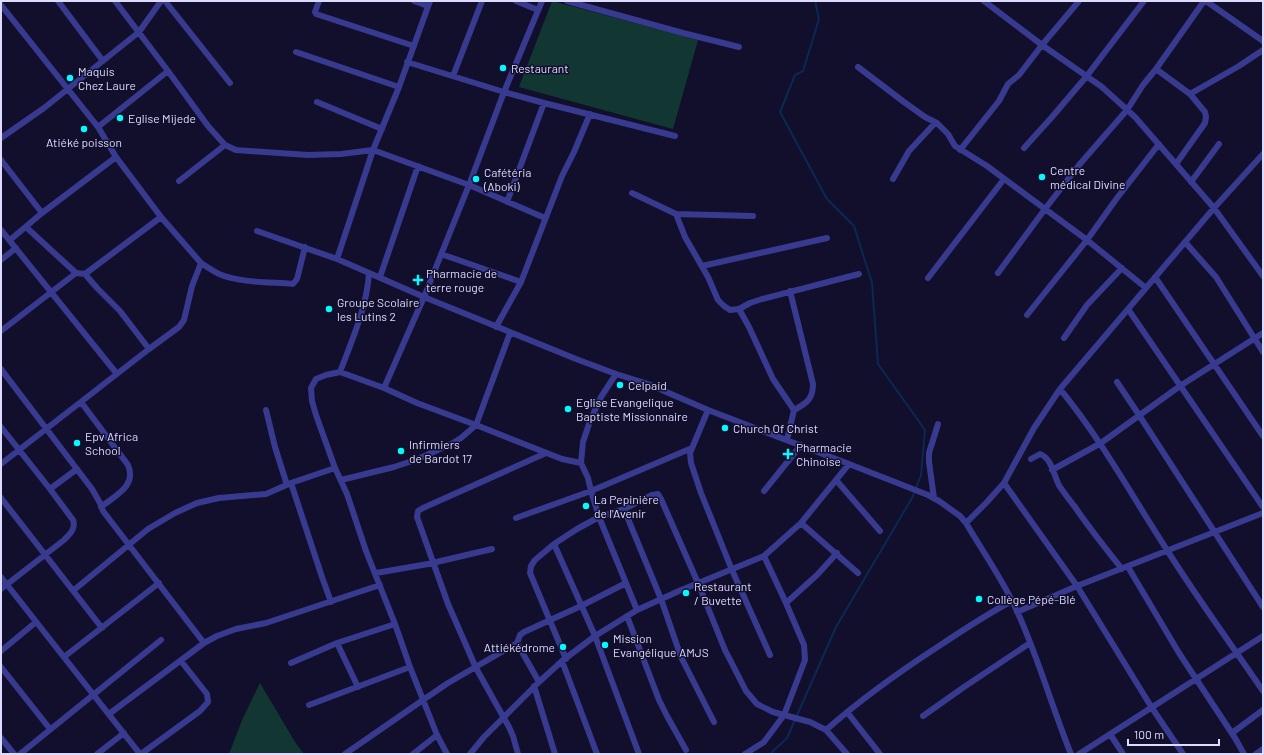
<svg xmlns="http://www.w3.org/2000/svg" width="1264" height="755" font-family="Barlow,sans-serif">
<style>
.green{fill:#123733}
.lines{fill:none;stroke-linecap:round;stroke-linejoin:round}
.stream{stroke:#092952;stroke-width:2}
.minor{stroke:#373a8f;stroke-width:6}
.poi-dot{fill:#07f8ff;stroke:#120f2d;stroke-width:1.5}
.labels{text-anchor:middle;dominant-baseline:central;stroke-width:3;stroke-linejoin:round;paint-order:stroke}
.poi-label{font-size:12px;fill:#dddbff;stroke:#120f2d;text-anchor:start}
</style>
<rect width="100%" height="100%" fill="#120f2d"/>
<!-- green -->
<path class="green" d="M 552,1 L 698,40 L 673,129 L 519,87 Z
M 260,683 L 295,742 L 304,754 L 229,754 L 242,720 Z"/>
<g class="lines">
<!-- stream -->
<path class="stream" d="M 770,754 L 787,738 L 836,627 L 912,498 L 921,475 L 925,430 L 878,364 L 872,283 L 854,226 L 827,199 L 780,112 L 795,75 L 803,71 L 819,19 L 815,1"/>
<!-- minor -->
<path class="minor" d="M 58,1 L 103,61
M 115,1 L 168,71 L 208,126 L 225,145 L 236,150 L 308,155 L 341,154 L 373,150 L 469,185 L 545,218
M 165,1 L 230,83
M 319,1 L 315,12 L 316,14 L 414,46
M 414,1 L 428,6
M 516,1 L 538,10
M 542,1 L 504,92 L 469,185 L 424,297 L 576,359 L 616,374 L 648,384 L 708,410 L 849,464 L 928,495 L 939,501 L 960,516 L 966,523 C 983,552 1003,580 1017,611 C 1038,657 1052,707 1071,754
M 567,1 L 683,33 L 739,47
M 984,1 L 1042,45 L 1102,87 L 1135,117 L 1214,208 L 1263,276
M 1206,1 L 1263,41
M 1,5 L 98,127 L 116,157 L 161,217 L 201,263 L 192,286 L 184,320 L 179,327 L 149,349 L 1,464
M 296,52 L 399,87
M 407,62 L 504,92 L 544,103 L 675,136
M 858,67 L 904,102 L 925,117 L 937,123 L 948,134 L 955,146 L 987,166 L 1087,240 L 1146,288
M 1156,69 L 1190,94 L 1205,112 L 1206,117 L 1205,123 L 1176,164
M 453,76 L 482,1
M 1190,94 L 1239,66 L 1263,50
M 317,102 L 382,129
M 98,127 L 168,71
M 1,138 L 44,108 L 139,32 L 161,1
M 1024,148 L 1052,117 L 1086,77 L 1144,1
M 960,150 L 999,101 L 1008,84 L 1019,75 L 1042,45 L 1079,1
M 1,160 L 42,213
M 893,179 L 909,151 L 935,123
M 179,181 L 225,145
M 1191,182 L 1219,144
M 632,193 L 676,214 L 685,237 L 708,277 L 718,300 L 724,306 L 730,310 L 739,309 L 750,303 L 762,299 L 859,274
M 507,202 L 544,103
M 676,214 L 753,216
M 26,227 L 76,273 L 85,274 L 97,288 L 120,311 L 149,349
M 1,230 L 117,374
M 257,231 L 337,259 L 424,297 L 384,388
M 10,240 L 42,213 L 116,157
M 1185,242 L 1216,277 L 1263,352
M 441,254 L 521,282 L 496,327
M 337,259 L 373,150 L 399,87 L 430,1
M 1,260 L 16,248
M 201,263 C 207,267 213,271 219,274 C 240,283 271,282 293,284 L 297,279 L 305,247
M 702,266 L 827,238
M 369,273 C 367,307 352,340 340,372 L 326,375 L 316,379 L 311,388 L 312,401 L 316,415 L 335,468 L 347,494 L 366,551 L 395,624 L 410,667 L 437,735 L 447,754
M 998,273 L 1045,209 L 1079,165 L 1127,110 L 1143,85 L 1156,69 L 1204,1
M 85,274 L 161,217
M 380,277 L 418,166
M 1155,277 L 1263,436
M 928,278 L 1004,179
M 521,282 L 562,176 L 574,152 L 590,114
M 790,291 L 813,384 C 813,399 807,403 794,410
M 739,309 L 749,327 L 773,379 L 794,410 L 787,440
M 1128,309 L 1263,507
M 1027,315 L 1087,240 L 1117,198 L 1159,144
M 1,331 L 76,273
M 510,333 L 476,425 L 562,459 L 581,463
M 1064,338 L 1087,305 L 1122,268
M 1,369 L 92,489 L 100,503 L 103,511 L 204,643 L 109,714
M 340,372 L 384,388 L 417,403 L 476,425 L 461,438 L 453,443 L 418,459 L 394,467 L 341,480
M 616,374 L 601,397 L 590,421 L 583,442 L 581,463 L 588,478 L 591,491 L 599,517 L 637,610
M 1117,382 L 1139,415 L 1263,607
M 1060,389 C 1101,439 1132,496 1167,550 C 1197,598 1231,644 1263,691
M 81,402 L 128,465 C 137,486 116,495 101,507
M 266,410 L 275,447 L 287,485
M 708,410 L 690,453 L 691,463 L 701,493 L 732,570 L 770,655
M 1,427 L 50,489 L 73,520 C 76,529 70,534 64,540 L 1,589
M 1031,459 L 1040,454 C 1052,458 1054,477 1060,487 C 1065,494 1070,501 1075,507 C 1090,529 1106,549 1122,569
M 1052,470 L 1101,443 L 1180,386 L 1263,333
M 836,480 L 880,531
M 291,483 L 322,577 L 331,602
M 1004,483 L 1077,586 L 1152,708 L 1183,754
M 50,489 L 77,469
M 764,491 L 801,445
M 1,498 L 102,628
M 934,498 L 929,462 L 929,453 L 938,424
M 624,509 L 661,599 L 681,657 L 714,722
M 516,518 L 591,491 L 692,448
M 801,523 L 858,573
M 966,523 L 986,503 L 1004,483 L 1034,428 L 1060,389 L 1214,208 L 1263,154
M 554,544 L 595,636 L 639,754
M 1128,567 L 1179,653 L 1235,738 L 1244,754
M 376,573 L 428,564 L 492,549
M 1,577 L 140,754
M 74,590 L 148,529 L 175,513 L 197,503 L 219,498 L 266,494 L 291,483 L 335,468
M 786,603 L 817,575 L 837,553
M 1017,612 L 1077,586 L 1263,513
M 627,616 L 659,700 L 667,716 L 686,750
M 204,643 L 217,636 L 236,629 L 266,623 L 380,585
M 337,643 L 395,624
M 1,651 L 36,622
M 64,657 L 159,583
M 566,659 L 530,573 L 531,566 L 535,560 L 554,544 L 577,529 L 599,517 L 624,509 L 652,495 L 658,494 L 661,499 L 698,583 L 725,650 L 746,691 L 757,704 L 773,712 L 810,722 L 826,730 L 847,754
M 562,661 L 597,754
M 291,663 L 337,643 L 358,687
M 1,667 L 50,729
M 539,682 L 517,643 L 520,635 L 524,632 L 581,606 L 626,583
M 534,686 L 555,754
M 309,705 L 410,667
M 847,712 L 880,754
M 923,716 L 964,687 L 1030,643
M 826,730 C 861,699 899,672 939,646 C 963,630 987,614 1012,601
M 1232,733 L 1263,710
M 1110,734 L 1123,754
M 1,738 L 14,754
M 20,754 L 161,640
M 97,754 L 124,733
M 141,754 L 200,711 L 208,702 L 207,694 L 181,661
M 345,754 L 423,700 L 448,683 L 517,643
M 413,754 L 437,735
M 470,754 L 484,737 L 539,682 L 562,661 L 595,636 L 637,610 L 679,591 L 764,556 L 801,523 L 849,464
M 518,754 L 513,736 L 509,727 L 476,668 L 448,604 L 417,517 L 418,511 L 423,508 L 546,453
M 745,754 L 764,742 L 784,715 L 805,660 L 804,645 L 786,603 L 764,556
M 1079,754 L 1263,636
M 1256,754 L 1263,749"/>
</g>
<!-- markers -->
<g class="poi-dot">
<circle cx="503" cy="68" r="4"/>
<circle cx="70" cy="78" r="4"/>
<circle cx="120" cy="118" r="4"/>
<circle cx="84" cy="129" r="4"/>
<circle cx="1042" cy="177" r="4"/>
<circle cx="476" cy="179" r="4"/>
<path d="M416 274h4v4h4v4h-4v4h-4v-4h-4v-4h4z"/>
<circle cx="329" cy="309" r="4"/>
<circle cx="620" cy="385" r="4"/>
<circle cx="568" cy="409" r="4"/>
<circle cx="725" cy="428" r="4"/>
<circle cx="77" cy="443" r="4"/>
<circle cx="401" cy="451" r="4"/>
<path d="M786 448h4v4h4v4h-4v4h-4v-4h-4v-4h4z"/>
<circle cx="586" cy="506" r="4"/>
<circle cx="686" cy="593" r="4"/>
<circle cx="979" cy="599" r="4"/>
<circle cx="605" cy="645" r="4"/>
<circle cx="563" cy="647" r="4"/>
</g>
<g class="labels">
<!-- poi labels -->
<g class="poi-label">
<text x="511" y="68">Restaurant</text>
<text x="78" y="71">Maquis<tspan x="78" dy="14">Chez Laure</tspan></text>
<text x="128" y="118">Eglise Mijede</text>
<text x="84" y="142" text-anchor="middle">Atiéké poisson</text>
<text x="1050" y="170">Centre<tspan x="1050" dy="14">médical Divine</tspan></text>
<text x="484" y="172">Cafétéria<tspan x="484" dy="14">(Aboki)</tspan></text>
<text x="426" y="273">Pharmacie de<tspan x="426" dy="14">terre rouge</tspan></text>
<text x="337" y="302">Groupe Scolaire<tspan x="337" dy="14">les Lutins 2</tspan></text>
<text x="628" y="385">Celpaid</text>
<text x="576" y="402">Eglise Evangelique<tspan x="576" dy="14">Baptiste Missionnaire</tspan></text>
<text x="733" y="428">Church Of Christ</text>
<text x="85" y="436">Epv Africa<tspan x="85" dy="14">School</tspan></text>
<text x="409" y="444">Infirmiers<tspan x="409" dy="14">de Bardot 17</tspan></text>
<text x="796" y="447">Pharmacie<tspan x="796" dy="14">Chinoise</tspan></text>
<text x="594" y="499">La Pepinière<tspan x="594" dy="14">de l'Avenir</tspan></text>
<text x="694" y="586">Restaurant<tspan x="694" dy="14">/ Buvette</tspan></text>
<text x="987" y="599">Collège Pépé-Blé</text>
<text x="613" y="638">Mission<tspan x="613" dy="14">Evangélique AMJS</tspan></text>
<text x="555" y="647" text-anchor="end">Attiékédrome</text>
</g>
</g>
<!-- border -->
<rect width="1264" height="755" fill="none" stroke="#dddbff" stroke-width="4"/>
<!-- scale -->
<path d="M1128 739v6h91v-6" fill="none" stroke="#dddbff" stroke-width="2"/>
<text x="1134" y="739" font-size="12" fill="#dddbff" stroke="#120f2d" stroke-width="3" paint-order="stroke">100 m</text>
</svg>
